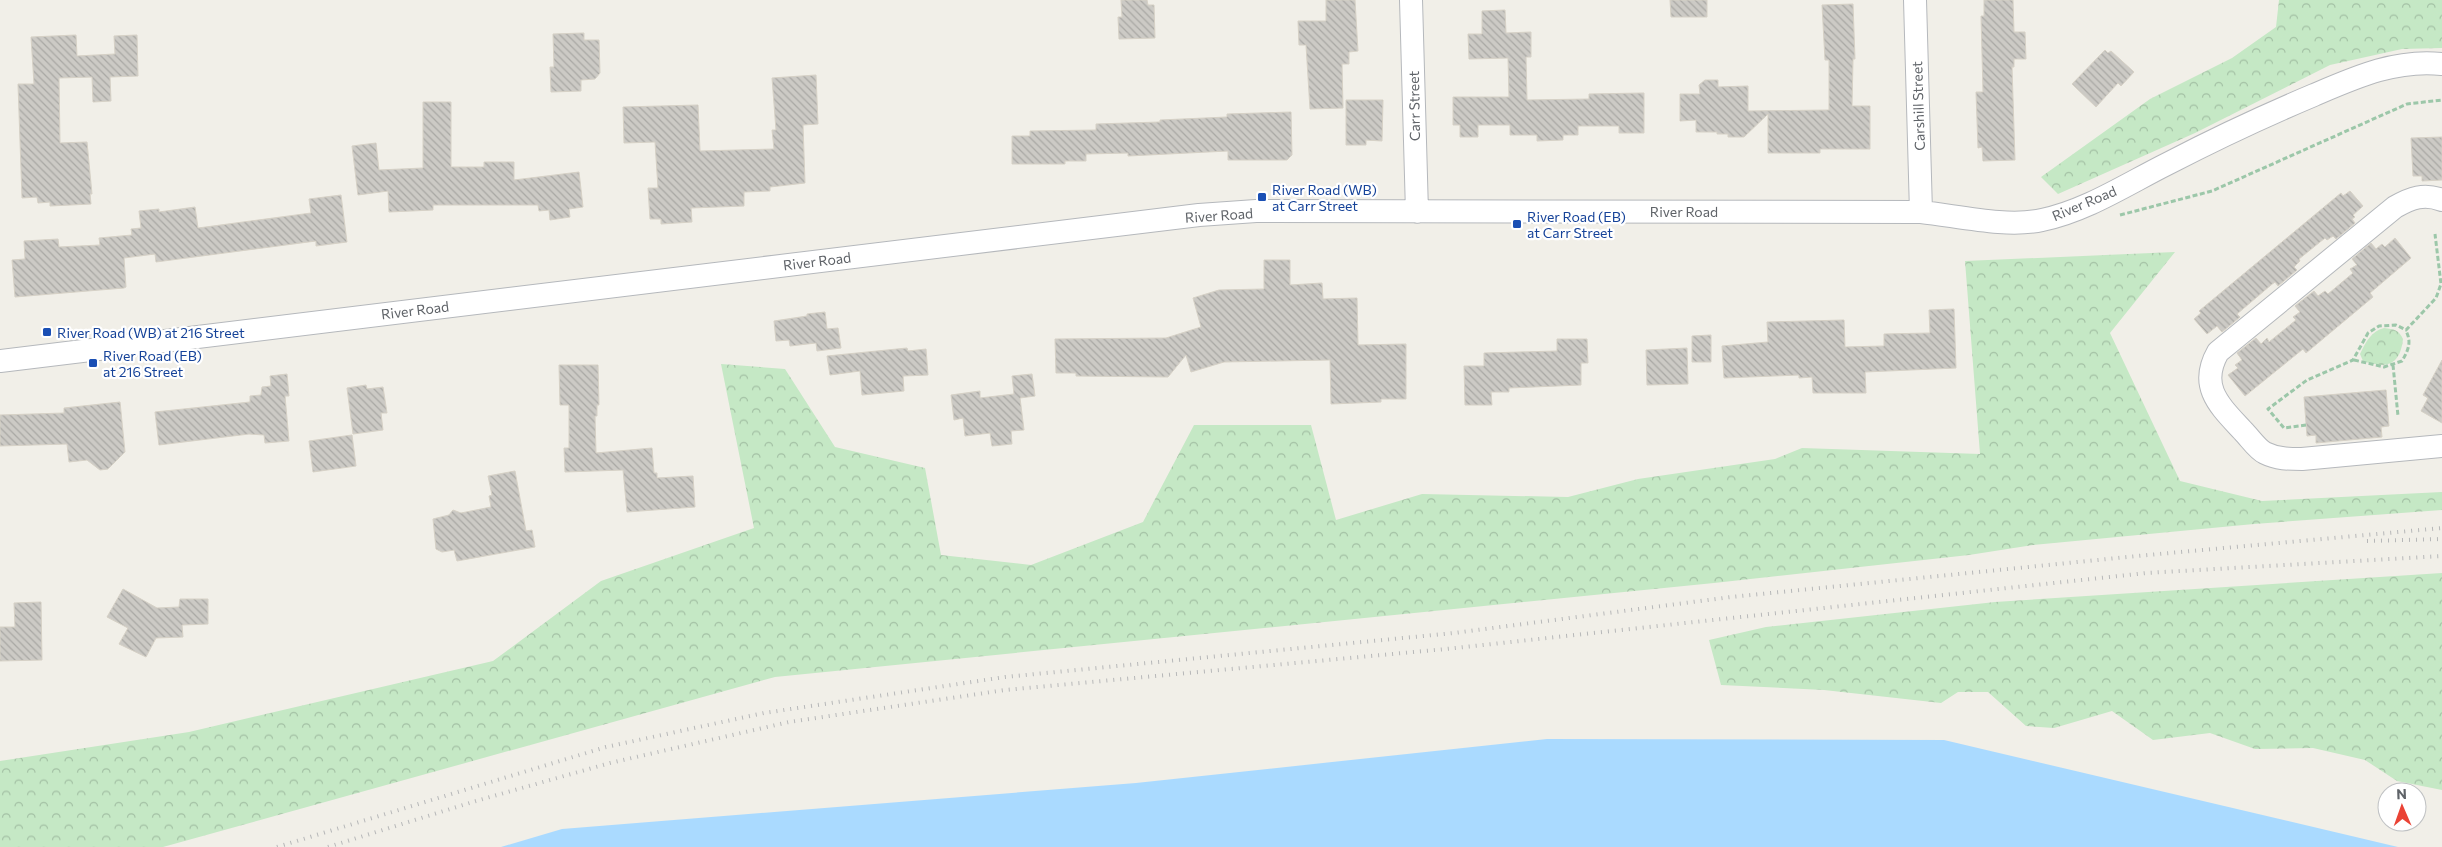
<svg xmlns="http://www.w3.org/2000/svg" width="2442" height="847" font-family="Commissioner,sans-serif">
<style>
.forest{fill:url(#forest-crowns)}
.water{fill:#aadaff}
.building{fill:url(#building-back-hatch);stroke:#d6d1c6}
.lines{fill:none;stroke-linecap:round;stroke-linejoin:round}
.minor-casing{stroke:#b5b8bc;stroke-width:24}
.path{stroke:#9cc7a9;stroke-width:3;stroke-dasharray:5 2.5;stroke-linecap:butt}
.minor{stroke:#fff;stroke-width:22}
.rail{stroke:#b6b7b8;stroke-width:4;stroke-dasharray:1 6;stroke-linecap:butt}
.transit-dot{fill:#1a4fb4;stroke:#fff;stroke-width:2}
.labels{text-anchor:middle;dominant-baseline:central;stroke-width:4.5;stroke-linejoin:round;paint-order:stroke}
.street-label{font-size:14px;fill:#5f6368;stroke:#fff}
.transit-label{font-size:14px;fill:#164399;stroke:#fff;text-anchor:start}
</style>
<defs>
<pattern id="forest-crowns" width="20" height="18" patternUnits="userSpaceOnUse" patternTransform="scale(1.25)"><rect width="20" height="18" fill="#c5e8c5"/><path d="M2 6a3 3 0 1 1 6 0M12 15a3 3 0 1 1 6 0" fill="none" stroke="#a3c0a4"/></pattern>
<pattern id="building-back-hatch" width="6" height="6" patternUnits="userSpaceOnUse" patternTransform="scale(1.25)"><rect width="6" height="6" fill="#cccac5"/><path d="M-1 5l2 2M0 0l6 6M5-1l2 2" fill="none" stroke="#a9a8a4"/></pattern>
</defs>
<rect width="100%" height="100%" fill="#f1efe8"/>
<!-- forest -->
<path class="forest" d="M 2279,0 L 2442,0 L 2442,48 L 2402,49 L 2330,65 L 2195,133 L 2058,194 L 2041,177 L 2150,99 L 2232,58 L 2276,27 Z
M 2175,252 L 2110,333 L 2180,481 L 2262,501 L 2442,492 L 2442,510 L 2254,524 L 2033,545 L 1969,555 L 1714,583 L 775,677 L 163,847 L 0,847 L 0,761 L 189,732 L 493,661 L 601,581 L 754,528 L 721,364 L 785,369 L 835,447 L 925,468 L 941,555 L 1031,565 L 1143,522 L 1194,425 L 1311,425 L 1336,520 L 1422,494 L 1568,497 L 1638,479 L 1775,459 L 1802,448 L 1980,454 L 1965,261 Z
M 2384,328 C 2394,329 2399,330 2403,339 C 2400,366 2386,369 2363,361 L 2360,354 C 2366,342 2371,331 2384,328 Z
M 2442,573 L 2442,790 L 2397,781 L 2365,760 L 2313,748 L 2255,749 L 2210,733 L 2153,740 L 2112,711 L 2054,728 L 2026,726 L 1988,692 L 1958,692 L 1941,703 L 1824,690 L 1721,685 L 1709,640 L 1766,627 L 1995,602 Z"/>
<!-- water -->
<path class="water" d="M 1547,739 L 1944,740 L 2398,847 L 501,847 L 562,829 L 1136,783 Z"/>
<!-- building -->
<path class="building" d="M 1121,0 L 1147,0 L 1148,5 L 1154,5 L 1155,38 L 1119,39 L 1118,17 L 1122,17 Z
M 1326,0 L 1355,0 L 1358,51 L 1349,52 L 1349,64 L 1342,64 L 1343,108 L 1310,109 L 1306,45 L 1299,45 L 1298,21 L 1326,21 Z
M 1670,0 L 1707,0 L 1707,17 L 1671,17 Z
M 1984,0 L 2013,0 L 2014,32 L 2025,32 L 2026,59 L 2014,59 L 2014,67 L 2012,67 L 2015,160 L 1983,161 L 1982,147 L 1978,148 L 1976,92 L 1983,92 L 1981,16 L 1984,16 Z
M 1853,4 L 1855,59 L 1853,59 L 1852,106 L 1870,106 L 1870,149 L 1820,149 L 1820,153 L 1768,153 L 1768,114 L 1744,137 L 1728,137 L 1728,134 L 1717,134 L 1717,132 L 1696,132 L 1696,120 L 1680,121 L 1680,94 L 1700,94 L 1699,85 L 1705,80 L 1718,80 L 1718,87 L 1748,86 L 1748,111 L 1829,110 L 1829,60 L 1825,60 L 1822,5 Z
M 1505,10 L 1506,33 L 1531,32 L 1531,57 L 1526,57 L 1527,100 L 1589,99 L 1589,94 L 1644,93 L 1644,133 L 1619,133 L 1619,126 L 1578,126 L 1578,135 L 1563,135 L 1563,140 L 1537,141 L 1537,135 L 1510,135 L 1510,125 L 1478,125 L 1478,137 L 1460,137 L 1460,125 L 1453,125 L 1453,97 L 1509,97 L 1508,58 L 1469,59 L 1468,34 L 1482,34 L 1482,11 Z
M 584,33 L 584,40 L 599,40 L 600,73 L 595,79 L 581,80 L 581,91 L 551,92 L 550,67 L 554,67 L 553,34 Z
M 76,35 L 77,56 L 115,54 L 114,36 L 137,35 L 138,76 L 110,77 L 111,101 L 93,102 L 92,77 L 59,78 L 60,143 L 87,142 L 92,194 L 90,194 L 91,204 L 50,206 L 50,202 L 38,203 L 37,197 L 22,198 L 18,84 L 34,84 L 31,37 Z
M 2105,50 L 2108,53 L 2111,51 L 2134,72 L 2121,86 L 2118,83 L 2096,107 L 2072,84 Z
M 816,75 L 818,124 L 803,125 L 805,183 L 770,187 L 770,191 L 744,192 L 744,206 L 691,208 L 692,222 L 661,224 L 661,219 L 650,219 L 648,188 L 658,188 L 655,142 L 624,143 L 623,107 L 698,105 L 700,151 L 774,149 L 772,130 L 776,130 L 772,78 Z
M 1346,100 L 1383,100 L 1382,141 L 1366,140 L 1366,145 L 1346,145 Z
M 423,102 L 451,102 L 451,167 L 484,167 L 484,162 L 514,162 L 514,180 L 579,172 L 583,207 L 569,209 L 570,217 L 550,220 L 549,210 L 539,211 L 538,205 L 433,205 L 433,210 L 389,212 L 388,191 L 358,195 L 352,146 L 376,143 L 379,170 L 423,168 Z
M 1291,112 L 1292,155 L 1287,160 L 1228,160 L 1228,151 L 1128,156 L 1128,153 L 1086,154 L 1086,161 L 1065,161 L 1065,164 L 1012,164 L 1012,136 L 1030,136 L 1030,131 L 1096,130 L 1096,124 L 1160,122 L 1160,120 L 1227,117 L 1227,114 Z
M 2442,137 L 2442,180 L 2422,181 L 2422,176 L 2413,176 L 2411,138 Z
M 2350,191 L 2363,206 L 2353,215 L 2355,217 L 2352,219 L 2355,223 L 2336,239 L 2333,236 L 2327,240 L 2325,238 L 2299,259 L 2300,261 L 2294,267 L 2297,270 L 2278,286 L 2275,282 L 2271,285 L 2237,314 L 2240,317 L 2222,332 L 2217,326 L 2207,334 L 2194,319 L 2201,313 L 2199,311 L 2341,193 L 2343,196 Z
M 341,195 L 347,242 L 316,246 L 316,241 L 156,262 L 155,254 L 124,258 L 126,287 L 124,288 L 15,297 L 12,260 L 25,259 L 24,241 L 58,239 L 59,247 L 100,245 L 99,238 L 132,235 L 131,229 L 141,228 L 139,211 L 159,209 L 159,212 L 195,207 L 198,228 L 311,213 L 309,199 Z
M 2395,238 L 2411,258 L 2370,293 L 2373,297 L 2306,353 L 2303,349 L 2245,396 L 2228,375 L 2238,368 L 2235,365 L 2242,360 L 2237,353 L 2256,338 L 2261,344 L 2267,338 L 2269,342 L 2296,320 L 2293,317 L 2300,312 L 2295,306 L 2314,291 L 2318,296 L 2325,291 L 2328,294 L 2353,273 L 2350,269 L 2357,265 L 2352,259 L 2371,243 L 2376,249 L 2382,244 L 2385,247 Z
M 1264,260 L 1290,260 L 1290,285 L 1322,283 L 1323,299 L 1357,298 L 1358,345 L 1406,344 L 1406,399 L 1381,399 L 1381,402 L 1331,404 L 1330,360 L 1224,362 L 1191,372 L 1186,355 L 1168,377 L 1076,376 L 1076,373 L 1056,373 L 1055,339 L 1166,338 L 1201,327 L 1193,298 L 1219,290 L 1264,289 Z
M 1954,309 L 1956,368 L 1865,372 L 1866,393 L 1813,393 L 1812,377 L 1799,378 L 1799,375 L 1724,378 L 1722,346 L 1768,342 L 1767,322 L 1844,320 L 1845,347 L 1884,346 L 1884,334 L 1930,333 L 1929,310 Z
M 825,312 L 827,329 L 838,328 L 841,348 L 817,351 L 816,343 L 790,346 L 789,340 L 776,341 L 774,321 L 807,316 L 807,314 Z
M 1711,335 L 1711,362 L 1692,362 L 1692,336 Z
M 1557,339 L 1587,339 L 1588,363 L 1581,363 L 1581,385 L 1509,388 L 1509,392 L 1491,392 L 1492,405 L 1465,405 L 1464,366 L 1484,366 L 1484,353 L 1557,351 Z
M 907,348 L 908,351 L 926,349 L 928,375 L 903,376 L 904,391 L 862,395 L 860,371 L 830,375 L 827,356 Z
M 1687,348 L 1688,384 L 1647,385 L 1646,350 Z
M 2442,360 L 2442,423 L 2421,411 L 2428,398 L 2423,395 Z
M 559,365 L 598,365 L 599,405 L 597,405 L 597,416 L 595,416 L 596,453 L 652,448 L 654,473 L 657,473 L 657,478 L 693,476 L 695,507 L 627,512 L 623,470 L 565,472 L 564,448 L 569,448 L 569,405 L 560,405 Z
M 287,374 L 289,396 L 285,396 L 289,441 L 265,443 L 264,435 L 249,434 L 159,445 L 155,412 L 250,402 L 250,396 L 261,395 L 262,387 L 271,386 L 270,376 Z
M 1032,374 L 1035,396 L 1020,398 L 1024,430 L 1011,431 L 1012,444 L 992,446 L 990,433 L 965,436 L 963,418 L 954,420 L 951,395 L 980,391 L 980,398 L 1014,394 L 1012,376 Z
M 366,385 L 367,389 L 383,387 L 387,413 L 381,413 L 383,430 L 353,434 L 347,388 Z
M 2386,390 L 2389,426 L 2381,427 L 2382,437 L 2316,443 L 2316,435 L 2307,436 L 2304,397 Z
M 120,402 L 125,452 L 108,469 L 100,470 L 87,460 L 69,462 L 67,444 L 0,446 L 0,415 L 64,413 L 64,408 Z
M 352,435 L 356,466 L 313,472 L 309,441 Z
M 515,471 L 526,531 L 532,530 L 535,547 L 457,561 L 454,550 L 442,552 L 436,549 L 433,519 L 449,515 L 453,510 L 461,513 L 491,507 L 489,496 L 492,495 L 488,476 Z
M 123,589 L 157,608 L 179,607 L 180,599 L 208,599 L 208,624 L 182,625 L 183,637 L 156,638 L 146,657 L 119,644 L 128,628 L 107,617 Z
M 41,602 L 42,660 L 0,661 L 0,627 L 15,627 L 14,603 Z"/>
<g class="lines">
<defs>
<path id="minor" d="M 1411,0 L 1417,212
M 1915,0 L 1921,212
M 2442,200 C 2424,193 2411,198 2395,207 L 2218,352 C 2198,387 2220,406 2243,431 C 2250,438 2257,449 2265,453 C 2277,459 2289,459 2302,459 L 2442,446
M 0,361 L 1199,215 L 1256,211 L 1921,212 C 1958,216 2007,228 2042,220 C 2086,211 2127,184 2167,164 C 2215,139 2264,116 2314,95 C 2356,77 2396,59 2442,64"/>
</defs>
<!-- minor casing -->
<use href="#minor" class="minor-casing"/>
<!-- path -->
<path class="path" d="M 2120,215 L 2212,191 L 2407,104 L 2442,100
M 2354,360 L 2384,367 L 2402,361 C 2408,351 2412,342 2406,331
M 2393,365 L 2398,416
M 2306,425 L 2284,428 L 2268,409 L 2307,380 L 2353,360 L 2368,333 L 2379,326 L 2396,325 L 2406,330 L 2436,298 L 2441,284 L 2435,234"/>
<!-- minor -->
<use href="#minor" class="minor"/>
<!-- rail -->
<path class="rail" d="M 2367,541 L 2442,539
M 277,847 L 606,747 L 764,713 L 1005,677 L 1454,633 L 1731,597 L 2137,556 L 2442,528
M 328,847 L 476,801 L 610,763 L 789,722 L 1005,690 L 1446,649 L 2146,573 L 2442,556"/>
</g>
<!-- markers -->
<g class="transit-dot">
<rect x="1257" y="192" width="10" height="10" rx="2.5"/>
<rect x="1512" y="219" width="10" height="10" rx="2.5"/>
<rect x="42" y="327" width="10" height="10" rx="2.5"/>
<rect x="88" y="358" width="10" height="10" rx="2.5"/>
</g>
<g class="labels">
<!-- street labels -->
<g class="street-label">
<text transform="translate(1414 106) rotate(-91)">Carr Street</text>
<text transform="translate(1918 106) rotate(-92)">Carshill Street</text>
<text transform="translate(2084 203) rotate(-23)">River Road</text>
<text x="1684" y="211">River Road</text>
<text transform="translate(1219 215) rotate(-4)">River Road</text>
<text transform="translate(817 261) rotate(-7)">River Road</text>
<text transform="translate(415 310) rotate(-7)">River Road</text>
</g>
<!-- transit labels -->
<g class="transit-label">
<text x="1272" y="189">River Road (WB)<tspan x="1272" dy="16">at Carr Street</tspan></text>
<text x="1527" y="216">River Road (EB)<tspan x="1527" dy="16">at Carr Street</tspan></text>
<text x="57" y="332">River Road (WB) at 216 Street</text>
<text x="103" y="355">River Road (EB)<tspan x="103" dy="16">at 216 Street</tspan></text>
</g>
</g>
<!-- north arrow -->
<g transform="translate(2402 807) rotate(358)"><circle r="24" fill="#ffffff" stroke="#bfc1c3"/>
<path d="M0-4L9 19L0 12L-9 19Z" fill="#ea4335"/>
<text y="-8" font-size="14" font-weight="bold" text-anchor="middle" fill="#5f6368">N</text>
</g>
</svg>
